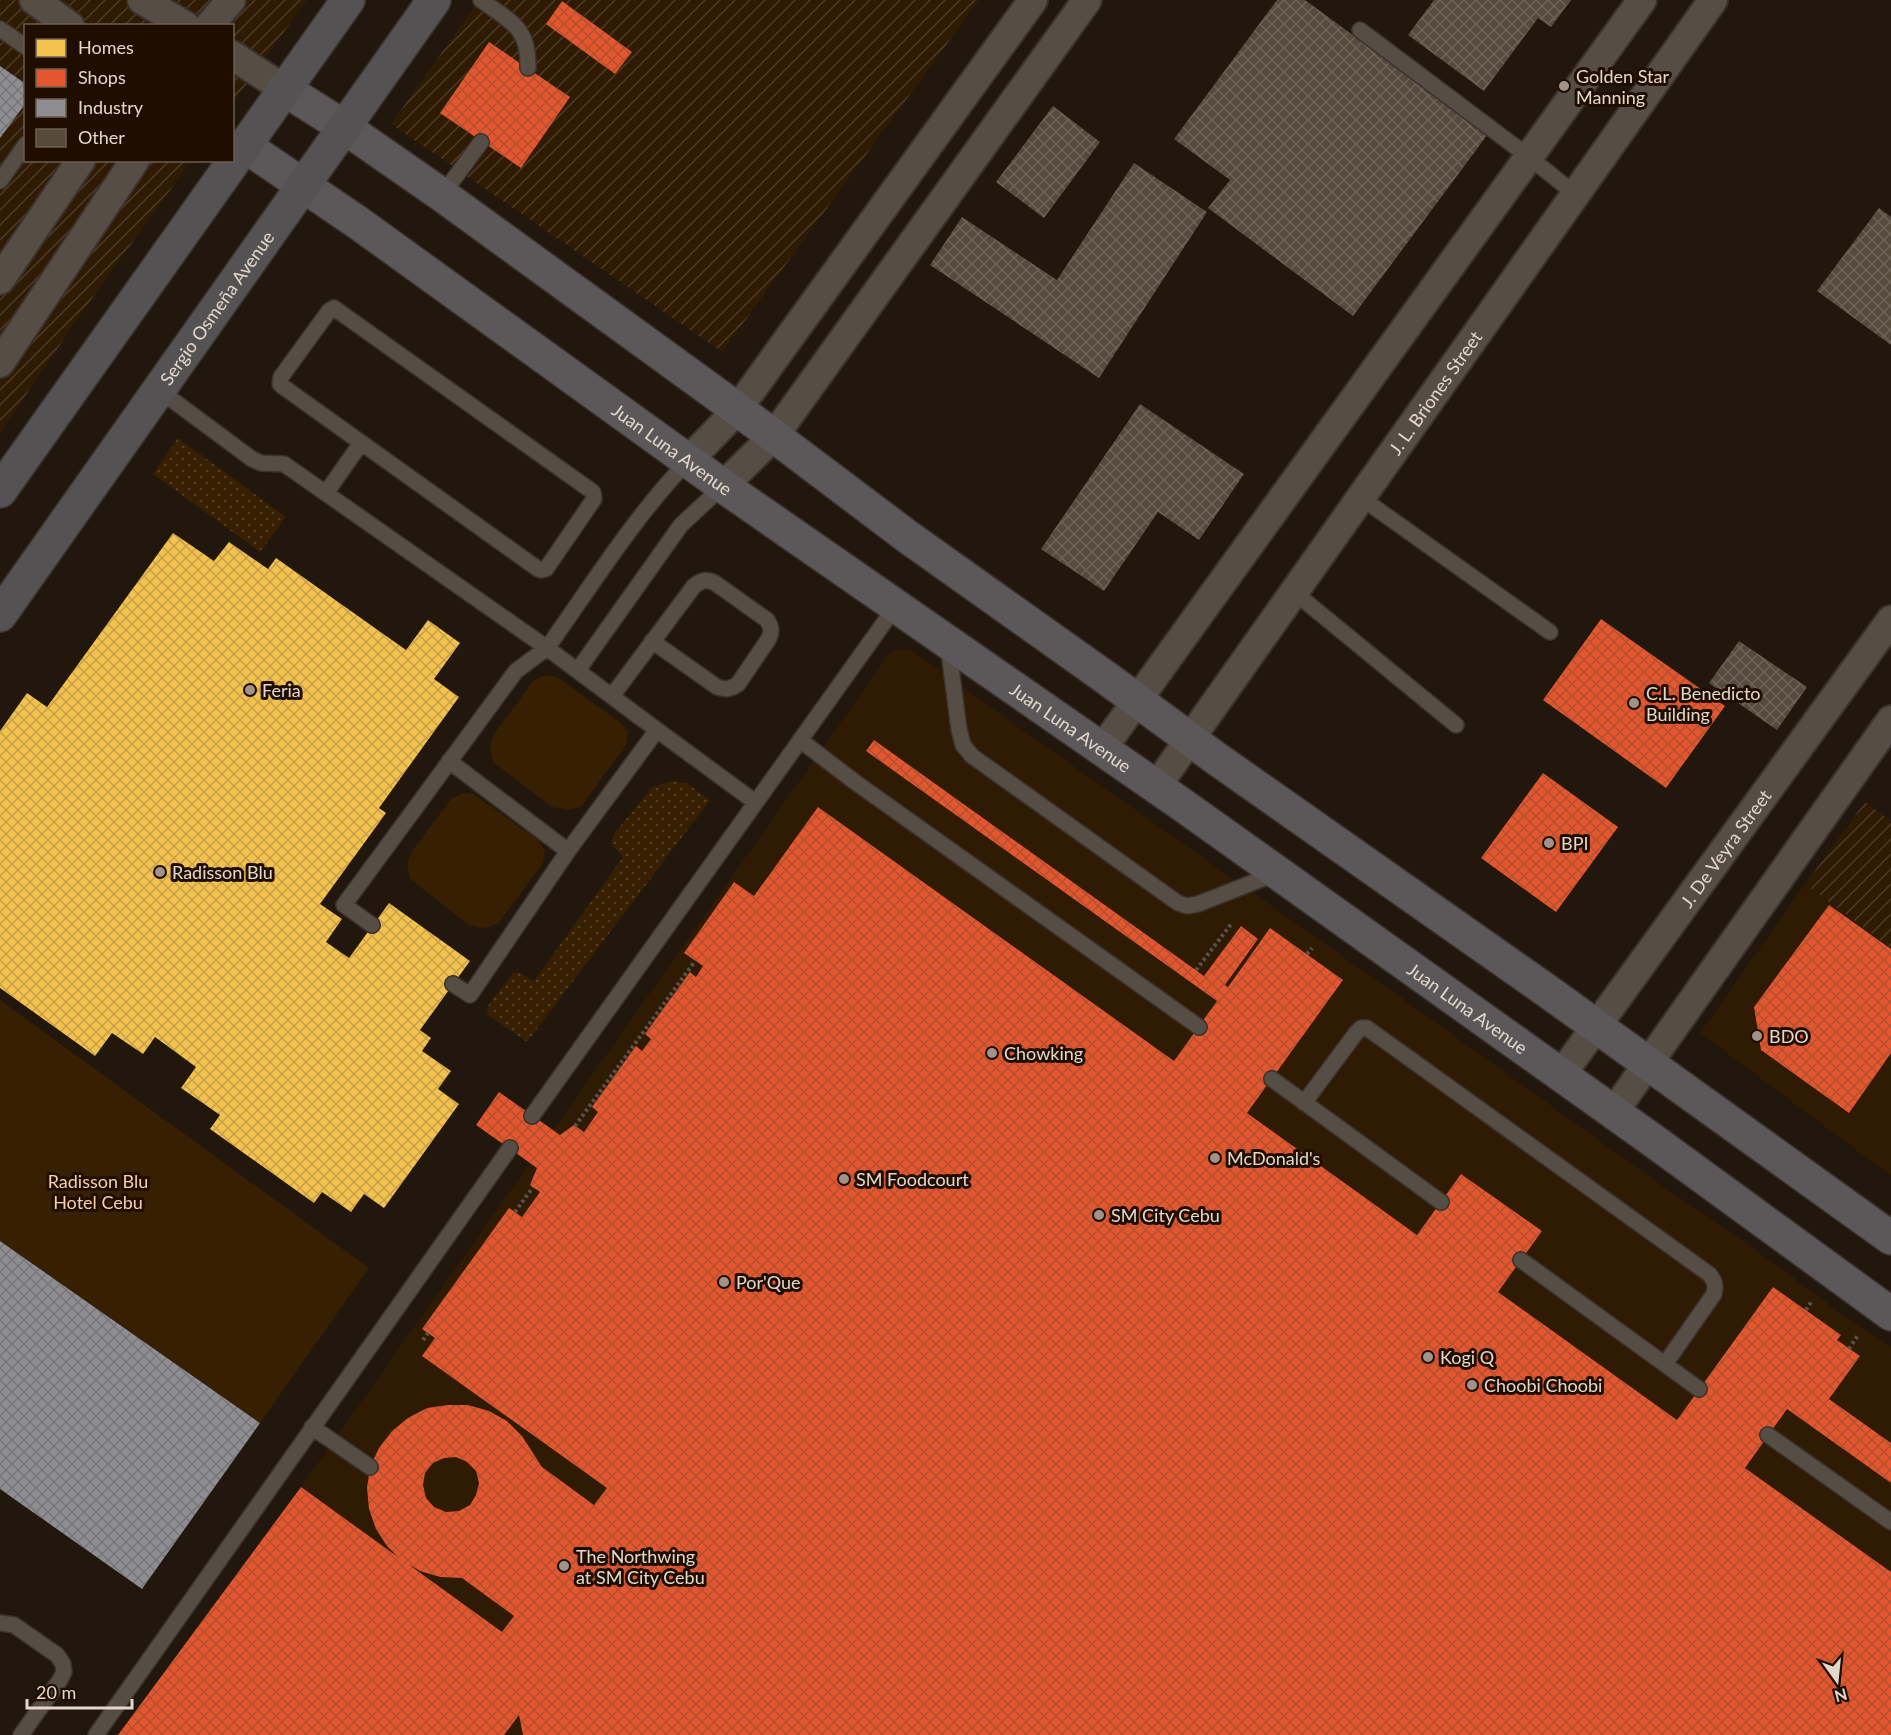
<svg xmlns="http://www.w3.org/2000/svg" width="1891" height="1735" font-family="Lato,sans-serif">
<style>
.built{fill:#2f1a03}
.industrial{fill:url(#industrial-furrows)}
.grass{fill:url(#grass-dots)}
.green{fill:#371f02}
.homes{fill:url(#homes-cross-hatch)}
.shops{fill:url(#shops-cross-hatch);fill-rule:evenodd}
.industry{fill:url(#industry-cross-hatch)}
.building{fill:url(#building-cross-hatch)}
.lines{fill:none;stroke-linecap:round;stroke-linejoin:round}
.lane-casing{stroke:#3a322c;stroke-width:18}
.street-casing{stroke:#3a322c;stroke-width:32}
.primary-casing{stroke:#3a322c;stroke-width:36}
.highway-casing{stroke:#3a322c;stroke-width:36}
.path{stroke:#59524c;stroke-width:4;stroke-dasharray:3 3;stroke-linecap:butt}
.lane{stroke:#564d45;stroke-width:15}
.street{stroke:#564d45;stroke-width:28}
.primary{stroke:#5c5859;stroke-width:33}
.highway{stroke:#555253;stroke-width:33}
.poi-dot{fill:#a09489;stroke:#1f0e00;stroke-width:2}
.labels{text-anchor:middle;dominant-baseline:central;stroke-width:6;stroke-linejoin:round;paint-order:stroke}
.poi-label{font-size:18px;fill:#e4d7cc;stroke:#1f0e00;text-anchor:start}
.street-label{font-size:18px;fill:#e4d7cc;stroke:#1f0e00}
.park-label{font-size:18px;fill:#f7cfaa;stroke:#1f0e00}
</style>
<defs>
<pattern id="industrial-furrows" width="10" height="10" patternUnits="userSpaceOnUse" patternTransform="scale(1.5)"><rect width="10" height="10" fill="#2f1a03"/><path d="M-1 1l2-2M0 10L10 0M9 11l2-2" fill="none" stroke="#4d3b27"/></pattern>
<pattern id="grass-dots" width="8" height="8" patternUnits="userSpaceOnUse" patternTransform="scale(1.5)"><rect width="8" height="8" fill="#371f02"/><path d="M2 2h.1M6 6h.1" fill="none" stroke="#543f26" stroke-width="1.8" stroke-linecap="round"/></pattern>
<pattern id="homes-cross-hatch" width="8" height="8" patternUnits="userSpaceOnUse" patternTransform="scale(1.5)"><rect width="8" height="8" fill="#f2c14e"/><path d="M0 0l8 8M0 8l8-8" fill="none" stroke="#c6a14a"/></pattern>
<pattern id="shops-cross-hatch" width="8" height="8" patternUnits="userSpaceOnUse" patternTransform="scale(1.5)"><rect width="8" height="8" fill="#e4572e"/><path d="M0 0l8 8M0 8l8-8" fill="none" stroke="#b45032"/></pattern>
<pattern id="industry-cross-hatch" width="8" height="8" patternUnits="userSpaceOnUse" patternTransform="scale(1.5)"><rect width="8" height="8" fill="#8d8d92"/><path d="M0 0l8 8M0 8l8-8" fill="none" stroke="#777678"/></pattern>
<pattern id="building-cross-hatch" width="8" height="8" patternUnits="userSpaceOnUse" patternTransform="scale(1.5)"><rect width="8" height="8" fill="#564a3c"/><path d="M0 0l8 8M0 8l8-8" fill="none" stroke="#6e6357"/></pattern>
</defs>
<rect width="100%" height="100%" fill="#21170d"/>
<!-- built -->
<path class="built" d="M 903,648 L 910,649 L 983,702 L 1406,1001 L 1643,1172 L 1767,1258 L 1843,1315 L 1891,1347 L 1891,1735 L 136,1735 L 301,1487 L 889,654 L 894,650 Z
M 1805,884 L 1891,948 L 1891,1176 L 1700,1033 Z"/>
<!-- industrial -->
<path class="industrial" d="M 0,0 L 307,0 L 233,103 L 232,26 L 26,26 L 26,160 L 191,161 L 88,304 L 0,433 Z
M 479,0 L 979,0 L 722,352 L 391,124 Z
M 1865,802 L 1891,821 L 1891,948 L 1805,884 Z"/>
<!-- grass -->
<path class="grass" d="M 178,438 L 286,517 L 260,552 L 153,474 Z
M 673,781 L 686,783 L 710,800 L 527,1042 L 491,1017 L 487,1013 L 489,1004 L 513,973 L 518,972 L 534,981 L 623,857 L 611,844 L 614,834 L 652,787 Z"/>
<!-- green -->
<path class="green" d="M 546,675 L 557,677 L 621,723 L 628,732 L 626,745 L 581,807 L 567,810 L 552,807 L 493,762 L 490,746 L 494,734 L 533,681 Z
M 463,793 L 474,794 L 539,841 L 545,850 L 543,863 L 498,924 L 484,928 L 469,925 L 410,879 L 407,864 L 412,851 L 451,799 Z
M 0,1000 L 369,1268 L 260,1423 L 0,1241 Z"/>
<!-- homes -->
<path class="homes" d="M 173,533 L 214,561 L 229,542 L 268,569 L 276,558 L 406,650 L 428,620 L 460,643 L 434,679 L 459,697 L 379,808 L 386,813 L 320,904 L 342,919 L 326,942 L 349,958 L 389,903 L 470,961 L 420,1030 L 431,1038 L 422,1051 L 451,1071 L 438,1089 L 459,1104 L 384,1208 L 364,1194 L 351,1212 L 322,1192 L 314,1203 L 210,1129 L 220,1115 L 181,1088 L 196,1067 L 155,1037 L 143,1054 L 112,1033 L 95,1056 L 0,988 L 0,731 L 27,693 L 47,707 Z"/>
<!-- shops -->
<path class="shops" d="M 562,1 L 632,52 L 615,74 L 546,24 Z
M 489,42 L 570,97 L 521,168 L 440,113 Z
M 1601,619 L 1725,706 L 1666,788 L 1543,700 Z
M 874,740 L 1204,976 L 1241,926 L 1258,939 L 1225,985 L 1228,987 L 1270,928 L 1343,980 L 1247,1113 L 1417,1235 L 1461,1174 L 1542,1231 L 1498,1292 L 1677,1420 L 1773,1287 L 1841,1335 L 1837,1340 L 1860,1356 L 1829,1399 L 1891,1443 L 1891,1483 L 1787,1409 L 1745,1468 L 1891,1572 L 1891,1735 L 523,1735 L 519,1715 L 504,1735 L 118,1735 L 301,1487 L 398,1557 L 387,1546 L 376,1529 L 369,1509 L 367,1488 L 370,1467 L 379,1448 L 392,1431 L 408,1418 L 427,1408 L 448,1405 L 468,1405 L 489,1411 L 507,1421 L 522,1436 L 542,1467 L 594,1505 L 607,1488 L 422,1356 L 435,1338 L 422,1329 L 509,1208 L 522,1217 L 540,1192 L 530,1185 L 537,1168 L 476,1125 L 499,1092 L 560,1135 L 574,1125 L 584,1132 L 598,1112 L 592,1107 L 636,1046 L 642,1051 L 651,1039 L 645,1034 L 690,972 L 696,977 L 703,966 L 684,953 L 734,882 L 754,896 L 818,807 L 1174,1061 L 1217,1001 L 866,751 ZM 456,1457 L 467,1462 L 476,1471 L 479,1483 L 476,1495 L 470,1505 L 459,1511 L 446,1512 L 434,1507 L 426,1498 L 423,1485 L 425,1473 L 433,1463 L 444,1458 ZM 408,1564 L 420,1571 L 440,1577 L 462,1578 L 514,1616 L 502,1632 Z
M 1543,773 L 1618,827 L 1556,912 L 1481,858 Z
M 1829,905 L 1891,949 L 1891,1053 L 1849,1113 L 1761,1050 L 1754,1007 Z"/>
<!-- industry -->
<path class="industry" d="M 0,66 L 26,84 L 26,103 L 0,138 Z
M 0,1241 L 260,1423 L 142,1589 L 0,1489 Z"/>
<!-- building -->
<path class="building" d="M 1277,0 L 1305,0 L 1488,134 L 1353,316 L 1208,208 L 1230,180 L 1174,139 Z
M 1434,0 L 1571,0 L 1551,27 L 1538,18 L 1484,91 L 1408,35 Z
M 1053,106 L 1100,142 L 1044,218 L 996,182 Z
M 1134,163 L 1207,212 L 1099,378 L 930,265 L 962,217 L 1057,280 Z
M 1879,208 L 1891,217 L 1891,345 L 1817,291 Z
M 1140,404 L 1244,474 L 1199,540 L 1158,512 L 1104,591 L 1041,549 Z
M 1739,641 L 1807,687 L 1777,730 L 1709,683 Z"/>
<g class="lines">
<defs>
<path id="lane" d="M 481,0 C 511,22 529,27 528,68
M 0,29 L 26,47
M 1360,30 L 1529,157 L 1575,194
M 0,181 L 26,144
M 442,195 L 481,142
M 334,308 L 593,492 L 594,499 L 546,569 L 541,570 L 538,569 L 282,386 L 280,384 L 281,377 L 329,311 Z
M 159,390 L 252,459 L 261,463 L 284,464 L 547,648 C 592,585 634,517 688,461
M 326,493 L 361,443
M 1360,497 L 1550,632
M 1294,592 L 1456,725
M 948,645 L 959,729 L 963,745 L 972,756 L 1178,903 L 1187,906 L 1198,904 L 1277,873
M 578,670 L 681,525 L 723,486
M 612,696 L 694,586 C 702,580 706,579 715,583 L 767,620 C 772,628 772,632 768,640 L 738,684 C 731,689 726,690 717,687 L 652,641
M 657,730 L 755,802
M 800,740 L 855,782 L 1199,1027
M 449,761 L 568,851
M 372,925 L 344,905 L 516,671 L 547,648 L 657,730 L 568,851 L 470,995 L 453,984
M 1272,1079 L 1441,1202
M 1304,1103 L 1356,1033 L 1361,1028 L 1367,1028 L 1709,1274 C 1715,1281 1716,1285 1714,1294 L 1665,1364
M 532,1116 L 896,606
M 1521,1260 L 1699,1389
M 312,1427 L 370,1467
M 1768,1435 L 1891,1522
M 0,1623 L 14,1625 L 57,1655 L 63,1664 L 64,1672 L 60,1680 L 21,1735
M 96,1735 L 510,1148"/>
<g id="street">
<path d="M 34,0 L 70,26"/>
<path d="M 142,0 L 186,26"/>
<path d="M 209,26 L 231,0"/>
<path d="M 232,55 L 284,89"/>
<path d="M 0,280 L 81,160"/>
<path d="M 0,363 L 135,160"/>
<path d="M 688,461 L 737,410 L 1033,0"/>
<path d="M 723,486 L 774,436 L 1087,0"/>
<path d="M 1102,749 L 1642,0"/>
<path id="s1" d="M 1156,787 L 1713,0"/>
<path id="s2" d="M 1561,1075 L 1891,620"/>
<path d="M 1613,1113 L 1891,720"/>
</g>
<g id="primary">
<path d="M 284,89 L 344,127 L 442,195 L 774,436 L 908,537 L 1105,677 L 1217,759 L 1543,988 L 1891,1238"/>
<path id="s3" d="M 245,146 L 357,222 L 723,486 L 1184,806 L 1651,1139 L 1891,1314"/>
</g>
<g id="highway">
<path d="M 0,491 L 348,0"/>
<path id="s4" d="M 0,615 L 434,0"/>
</g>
</defs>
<!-- lane casing -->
<use href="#lane" class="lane-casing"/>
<!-- street casing -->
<use href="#street" class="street-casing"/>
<!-- primary casing -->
<use href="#primary" class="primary-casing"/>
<!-- highway casing -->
<use href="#highway" class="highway-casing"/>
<!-- path -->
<path class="path" d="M 1307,954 L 1312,948
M 1196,970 L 1232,923
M 575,1126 L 695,961
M 515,1212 L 533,1187
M 1806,1310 L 1812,1301
M 423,1340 L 428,1333
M 1849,1349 L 1858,1335"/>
<!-- lane -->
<use href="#lane" class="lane"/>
<!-- street -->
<use href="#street" class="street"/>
<!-- primary -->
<use href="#primary" class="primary"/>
<!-- highway -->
<use href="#highway" class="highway"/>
</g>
<!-- markers -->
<g class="poi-dot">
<circle cx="1564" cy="86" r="6"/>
<circle cx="250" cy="690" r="6"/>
<circle cx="1634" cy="703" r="6"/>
<circle cx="1549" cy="843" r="6"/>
<circle cx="160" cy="872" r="6"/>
<circle cx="1757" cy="1036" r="6"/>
<circle cx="992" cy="1053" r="6"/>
<circle cx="1215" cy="1158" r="6"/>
<circle cx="844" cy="1179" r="6"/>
<circle cx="1099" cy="1215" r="6"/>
<circle cx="724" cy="1282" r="6"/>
<circle cx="1428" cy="1357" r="6"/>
<circle cx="1472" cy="1385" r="6"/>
<circle cx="564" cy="1566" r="6"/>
</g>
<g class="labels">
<!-- poi labels -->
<g class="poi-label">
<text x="1576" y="76">Golden Star<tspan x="1576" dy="21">Manning</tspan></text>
<text x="262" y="690">Feria</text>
<text x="1646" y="693">C.L. Benedicto<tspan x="1646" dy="21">Building</tspan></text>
<text x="1561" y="843">BPI</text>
<text x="172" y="872">Radisson Blu</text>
<text x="1769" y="1036">BDO</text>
<text x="1004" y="1053">Chowking</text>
<text x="1227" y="1158">McDonald's</text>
<text x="856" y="1179">SM Foodcourt</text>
<text x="1111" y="1215">SM City Cebu</text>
<text x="736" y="1282">Por'Que</text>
<text x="1440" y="1357">Kogi Q</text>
<text x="1484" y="1385">Choobi Choobi</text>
<text x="576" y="1556">The Northwing<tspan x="576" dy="21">at SM City Cebu</tspan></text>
</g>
<!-- street labels -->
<g class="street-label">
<text stroke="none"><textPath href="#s4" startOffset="376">Sergio Osmeña Avenue</textPath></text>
<text stroke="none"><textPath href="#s1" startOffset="483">J. L. Briones Street</textPath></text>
<text stroke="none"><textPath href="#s3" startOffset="524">Juan Luna Avenue</textPath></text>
<text stroke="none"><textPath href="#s3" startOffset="1010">Juan Luna Avenue</textPath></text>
<text stroke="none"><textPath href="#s2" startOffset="280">J. De Veyra Street</textPath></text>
<text stroke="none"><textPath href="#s3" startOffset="1496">Juan Luna Avenue</textPath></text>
</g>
<!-- park labels -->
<g class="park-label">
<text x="98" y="1181">Radisson Blu<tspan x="98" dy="21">Hotel Cebu</tspan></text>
</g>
</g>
<!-- legend -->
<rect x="24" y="24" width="210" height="138" fill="#1f0e00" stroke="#6e5e52" stroke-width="1.5"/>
<rect x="36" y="39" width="30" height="18" fill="#f2c14e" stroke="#6e5e52" stroke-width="1.5"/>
<text x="78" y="54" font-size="18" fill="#e4d7cc">Homes</text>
<rect x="36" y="69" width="30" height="18" fill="#e4572e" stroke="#6e5e52" stroke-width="1.5"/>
<text x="78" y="84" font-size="18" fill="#e4d7cc">Shops</text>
<rect x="36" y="99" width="30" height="18" fill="#8d8d92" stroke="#6e5e52" stroke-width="1.5"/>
<text x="78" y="114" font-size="18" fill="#e4d7cc">Industry</text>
<rect x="36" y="129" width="30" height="18" fill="#564a3c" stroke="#6e5e52" stroke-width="1.5"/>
<text x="78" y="144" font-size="18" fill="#e4d7cc">Other</text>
<!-- north arrow -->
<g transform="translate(1837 1681) rotate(165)" stroke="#1f0e00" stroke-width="4.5" paint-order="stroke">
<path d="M0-4.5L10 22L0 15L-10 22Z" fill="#e4d7cc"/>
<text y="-9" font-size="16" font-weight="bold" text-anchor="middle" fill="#e4d7cc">N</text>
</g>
<!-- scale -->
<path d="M27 1699v9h105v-9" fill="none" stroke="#e4d7cc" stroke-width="3"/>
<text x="36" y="1699" font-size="18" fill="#e4d7cc" stroke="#1f0e00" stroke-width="4.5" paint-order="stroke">20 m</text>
</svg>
